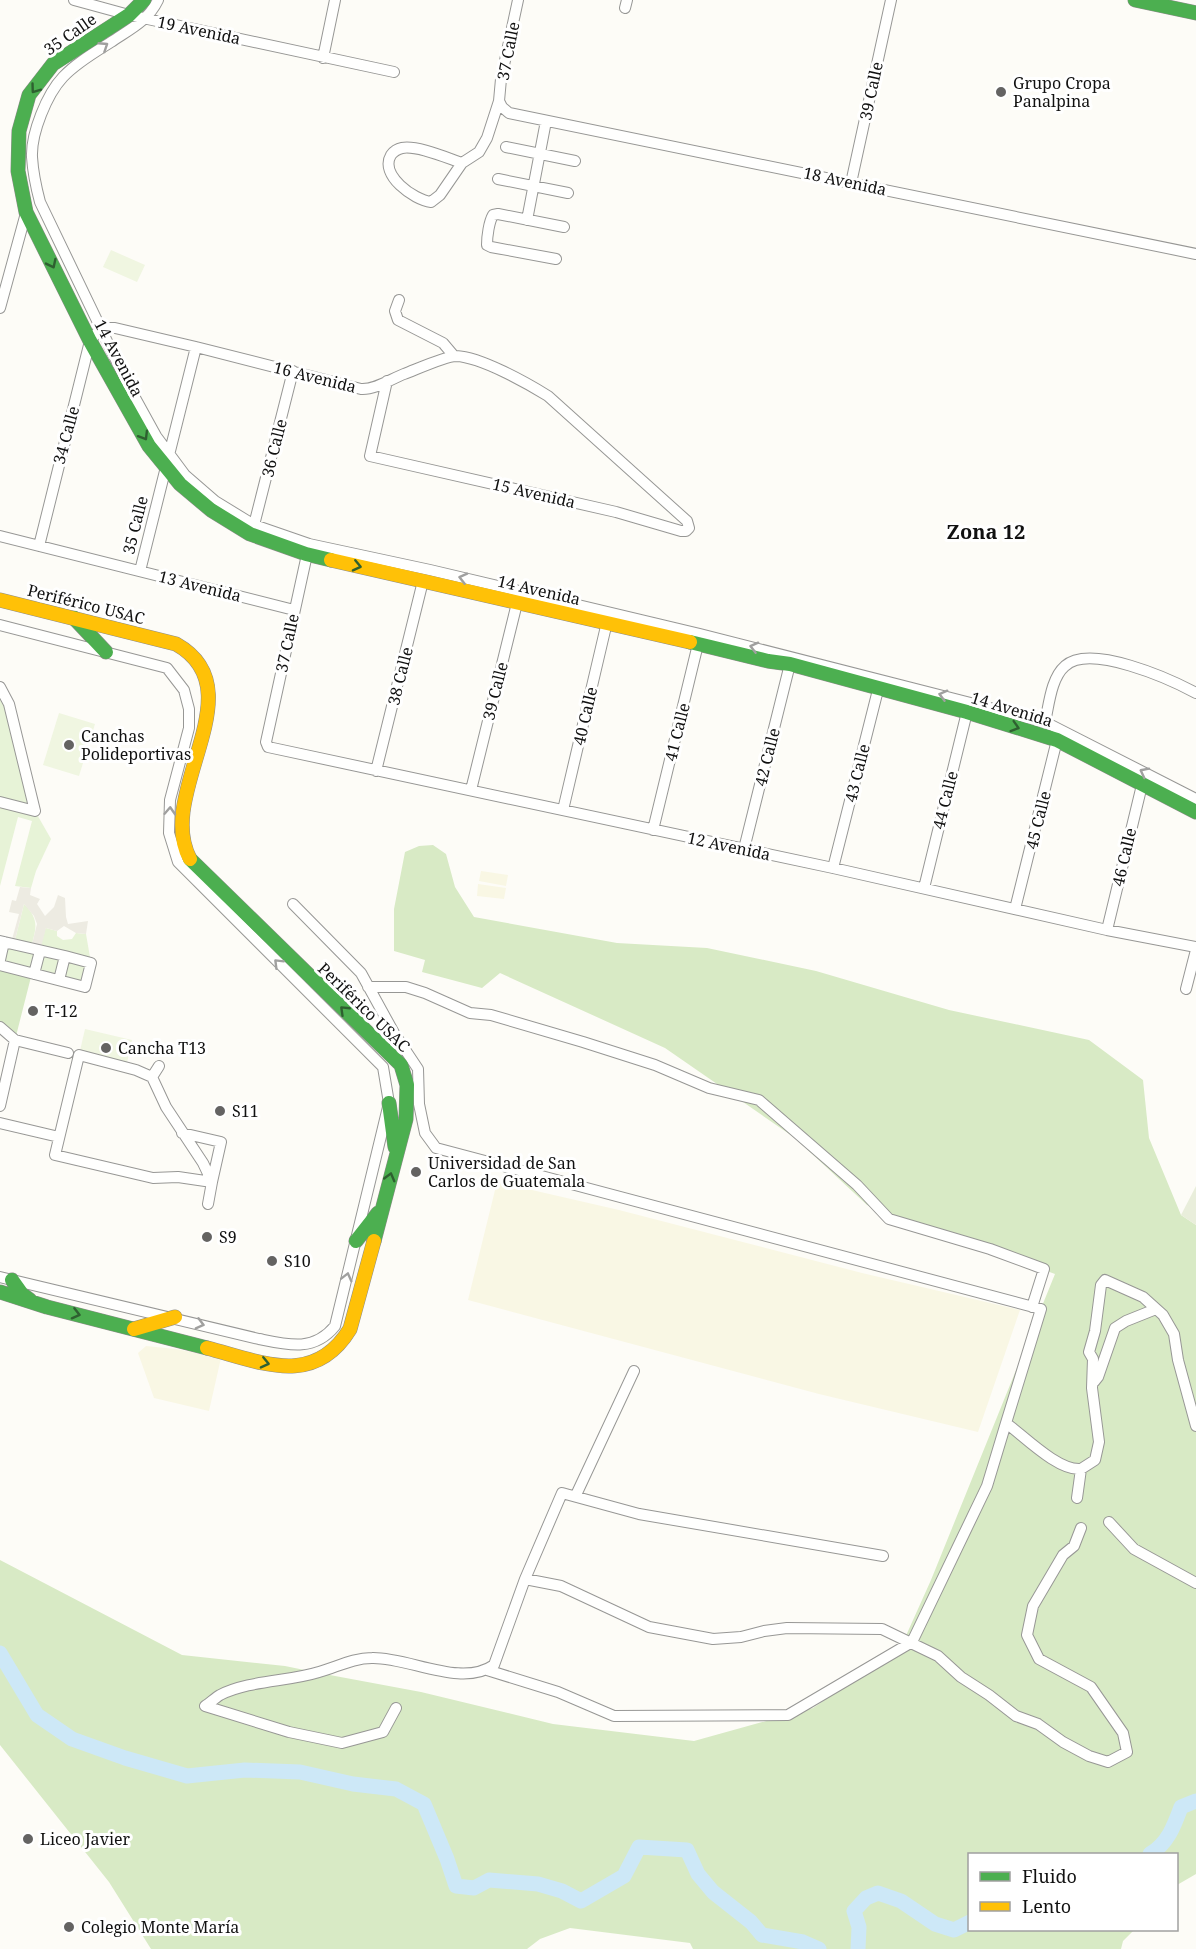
<svg xmlns="http://www.w3.org/2000/svg" width="1196" height="1949" font-family="'Noto Serif',serif">
<style>
.farmland{fill:#f9f7e4}
.green{fill:#e7f3d7}
.forest{fill:#d8eac5}
.cemetery{fill:#e9eedb}
.pitch{fill:#f0f6e1}
.plaza{fill:#edebe2}
.lines{fill:none;stroke-linecap:round;stroke-linejoin:round}
.river{stroke:#cde8f7;stroke-width:15}
.street-casing{stroke:#979795;stroke-width:12}
.fast-casing{stroke:#8e8d8b;stroke-width:15}
.slow-casing{stroke:#8e8d8b;stroke-width:15}
.street{stroke:#fffffe;stroke-width:10}
.fast{stroke:#4caf50;stroke-width:14}
.slow{stroke:#ffc107;stroke-width:14}
.oneway{stroke:#a0a09f}
.oneway2{stroke:#2e6030}
.poi-dot{fill:#646362;stroke:#fff;stroke-width:2}
.labels{text-anchor:middle;dominant-baseline:central;stroke-width:6;stroke-linejoin:round;paint-order:stroke}
.street-label{font-size:16px;fill:#111;stroke:#fff}
.poi-label{font-size:16px;fill:#111;stroke:#fff;text-anchor:start}
.quarter-label{font-size:20px;font-weight:bold;fill:#111;stroke:#fff}
</style>
<rect width="100%" height="100%" fill="#fdfcf7"/>
<!-- farmland -->
<path class="farmland" d="M 481,871 L 508,875 L 506,886 L 479,881 Z
M 478,884 L 506,888 L 504,899 L 477,896 Z
M 497,1182 L 619,1210 L 862,1273 L 1020,1310 L 978,1432 L 819,1394 L 468,1300 Z
M 146,1346 L 176,1349 L 221,1358 L 209,1411 L 154,1398 L 138,1353 Z"/>
<!-- green -->
<path class="green" d="M 0,687 L 35,811 L 51,839 L 36,871 L 31,888 L 15,886 L 32,821 L 18,817 L 0,886 Z
M 24,904 C 40,920 36,928 31,948 L 46,928 L 57,931 L 57,936 L 63,940 L 72,939 L 76,933 L 86,934 L 91,963 L 85,987 L 0,965 L 0,941 L 14,944 Z"/>
<!-- forest -->
<path class="forest" d="M 433,845 L 446,854 L 455,887 L 474,917 L 617,943 L 707,948 L 816,971 L 949,1010 L 1089,1040 L 1143,1080 L 1149,1138 L 1181,1215 L 1196,1225 L 1196,1874 L 1177,1885 L 1176,1854 L 970,1854 L 970,1930 L 1134,1930 L 1123,1941 L 1121,1949 L 693,1949 L 690,1943 L 570,1928 L 540,1939 L 527,1949 L 151,1949 L 109,1882 L 0,1745 L 0,1560 L 182,1655 L 285,1666 L 319,1673 L 421,1692 L 553,1724 L 694,1741 L 813,1708 L 900,1649 L 931,1580 L 1055,1274 L 867,1205 L 795,1138 L 665,1048 L 500,973 L 482,988 L 422,972 L 425,960 L 394,951 L 394,909 L 405,852 L 419,846 Z
M 0,965 L 32,973 L 15,1040 L 0,1027 Z"/>
<!-- cemetery -->
<path class="cemetery" d="M 1196,1186 L 1196,1225 L 1181,1215 Z"/>
<!-- pitch -->
<path class="pitch" d="M 111,250 L 145,265 L 137,282 L 103,267 Z
M 59,713 L 95,724 L 79,776 L 43,765 Z
M 85,1029 L 132,1040 L 126,1067 L 79,1055 Z"/>
<!-- plaza -->
<path class="plaza" d="M 20,887 L 31,888 L 30,895 L 40,899 L 37,904 L 45,916 L 54,907 L 58,895 L 65,898 L 66,917 L 68,924 L 88,921 L 86,934 L 76,933 L 64,926 L 57,931 L 46,928 L 40,951 L 31,948 L 37,924 L 34,916 L 24,904 L 14,944 L 11,943 L 19,914 L 9,912 L 12,900 L 16,901 Z"/>
<g class="lines">
<!-- river -->
<path class="river" d="M 0,1653 L 37,1715 L 72,1739 L 125,1758 L 187,1776 L 245,1770 L 300,1772 L 353,1784 L 396,1789 L 424,1804 L 447,1859 L 456,1886 L 474,1888 L 489,1880 L 538,1884 L 562,1891 L 581,1901 L 624,1876 L 639,1847 L 687,1850 L 698,1874 L 713,1892 L 751,1922 L 762,1935 L 803,1942 L 819,1949
M 1150,1854 C 1168,1843 1174,1826 1181,1807 L 1196,1801
M 858,1949 L 859,1927 L 854,1911 L 866,1898 L 878,1893 L 901,1901 L 935,1924 L 954,1930 L 970,1922"/>
<defs>
<path id="street" d="M 74,0 L 129,15 L 394,72
M 158,0 C 148,21 130,29 111,42 C 95,52 76,63 63,77 C 47,94 31,133 32,157 C 33,173 36,187 40,202 L 129,387 L 156,436 L 185,475 L 215,501 L 254,525 L 309,544 L 430,570 L 700,634 L 1045,722 L 1196,799
M 625,8 L 627,0
M 323,58 L 335,0
M 499,101 L 502,107 L 509,113 L 1196,254
M 506,147 L 575,161
M 462,163 C 447,158 417,145 402,148 C 397,149 394,151 391,155 C 379,175 414,200 431,202 L 440,195 L 462,163 L 479,152 L 487,138 L 499,101 L 501,79 L 518,0
M 498,179 L 568,193
M 851,183 L 891,0
M 527,220 L 546,121
M 556,259 L 491,247 L 487,245 C 487,236 489,222 493,215 L 498,214 L 564,227
M 399,300 L 395,311 L 398,320 L 443,343 L 454,356
M 0,308 L 26,213
M 254,525 L 293,371
M 0,536 L 294,610
M 39,546 L 90,341 L 101,328 L 115,328 L 196,347 L 361,389 C 375,390 391,379 404,374 C 415,370 446,356 456,356 C 481,357 527,383 548,396 L 687,521 L 689,528 L 686,531 L 681,531 L 616,512 L 370,456 L 387,381
M 308,550 L 266,742 L 268,747 L 833,868 L 1107,930 L 1196,947
M 140,571 L 196,347
M 0,625 L 167,668 L 184,690 L 189,709 L 189,728 L 170,800 L 169,833 L 178,862 L 383,1067 L 389,1103 L 335,1326 C 314,1352 288,1345 259,1339 L 0,1277
M 0,687 L 9,704 L 35,811 L 0,802
M 1045,722 C 1049,705 1051,678 1065,666 C 1090,643 1170,679 1196,693
M 376,771 L 423,581
M 471,790 L 519,595
M 563,810 L 607,622
M 653,830 L 699,640
M 744,849 L 790,664
M 833,868 L 880,682
M 924,888 L 967,712
M 293,904 L 361,973 L 394,1033 L 418,1069 L 419,1104 L 425,1133 L 436,1148 L 1041,1309 L 1006,1423 C 1025,1437 1058,1471 1081,1469 L 1077,1498
M 1015,909 L 1058,736
M 1107,930 L 1142,785
M 0,941 L 65,956 L 59,980
M 0,960 L 4,942
M 0,965 L 85,987 L 91,963 L 65,956
M 34,974 L 40,951
M 368,987 L 406,987 L 425,993 L 470,1013 L 491,1015 L 583,1042 L 655,1065 L 709,1088 L 759,1100 L 857,1185 L 889,1219 L 990,1249 L 1044,1269 L 1032,1307
M 1186,989 L 1196,950
M 0,1027 L 15,1040 L 68,1053
M 152,1077 L 159,1066
M 0,1106 L 15,1040
M 0,1123 L 59,1137
M 182,1133 L 221,1142 L 212,1182 L 178,1177 L 153,1178 L 55,1155 L 79,1055 L 136,1070 L 152,1077 L 166,1107 L 203,1163 L 212,1182 L 208,1204
M 1094,1382 L 1098,1377 L 1115,1328 L 1126,1321 L 1156,1309
M 1081,1469 L 1095,1460 L 1099,1442 L 1092,1388 L 1093,1359 L 1089,1352 L 1095,1331 L 1101,1285 L 1105,1280 L 1143,1297 L 1163,1315 L 1174,1334 L 1178,1360 L 1196,1426
M 576,1495 L 634,1371
M 1109,1522 L 1134,1549 L 1196,1583
M 525,1579 L 561,1586 L 649,1627 L 713,1639 L 741,1637 L 764,1631 L 787,1628 L 882,1629 L 938,1656 L 961,1677 L 989,1695 L 1016,1716 L 1038,1724 L 1063,1742 L 1089,1756 L 1108,1762 L 1127,1752 L 1123,1733 L 1091,1687 L 1039,1659 L 1027,1635 L 1033,1606 L 1063,1555 L 1074,1546 L 1081,1528
M 487,1670 L 558,1692 L 614,1716 L 788,1715 L 912,1642 L 987,1486 L 1006,1423
M 396,1708 L 383,1732 L 342,1743 L 289,1732 L 205,1706 C 210,1703 215,1698 220,1695 C 250,1680 287,1682 319,1672 C 337,1667 353,1658 372,1658 C 409,1657 461,1688 494,1665 L 525,1579 L 562,1493 L 639,1514 L 883,1556"/>
<path id="fast" d="M 144,0 L 129,15 L 53,64 L 29,95 L 19,131 L 18,171 L 26,212 L 90,341 L 149,446 L 180,484 L 211,510 L 250,534 L 306,554 L 331,560
M 1135,0 L 1196,13
M 74,618 L 106,652
M 690,642 L 768,661 L 790,664 L 967,712 L 1057,740 L 1196,812
M 190,859 L 401,1065 L 407,1085 L 406,1119 L 374,1241
M 389,1103 L 395,1147
M 356,1241 L 378,1213
M 12,1280 L 22,1294 L 30,1300
M 0,1292 L 47,1307 L 207,1348"/>
<path id="slow" d="M 331,560 L 690,642
M 0,600 L 176,644 C 258,690 154,793 190,859
M 134,1329 L 175,1317
M 207,1348 C 261,1362 314,1388 350,1329 L 374,1241"/>
</defs>
<!-- street casing -->
<use href="#street" class="street-casing"/>
<!-- fast casing -->
<use href="#fast" class="fast-casing"/>
<!-- slow casing -->
<use href="#slow" class="slow-casing"/>
<!-- street -->
<use href="#street" class="street"/>
<!-- fast -->
<use href="#fast" class="fast"/>
<!-- slow -->
<use href="#slow" class="slow"/>
</g>
<!-- one-way arrows -->
<defs><path id="oneway-chevron" d="M-2-3.5L2.5 0L-2 3.5" fill="none" stroke-width="1.6" stroke-linecap="round" stroke-linejoin="round" transform="scale(1.5)"/></defs>
<g class="oneway">
<use href="#oneway-chevron" transform="translate(104 46) rotate(-33)"/>
<use href="#oneway-chevron" transform="translate(463 578) rotate(-166)"/>
<use href="#oneway-chevron" transform="translate(754 647) rotate(-166)"/>
<use href="#oneway-chevron" transform="translate(943 695) rotate(-165)"/>
<use href="#oneway-chevron" transform="translate(1144 772) rotate(-153)"/>
<use href="#oneway-chevron" transform="translate(170 811) rotate(-87)"/>
<use href="#oneway-chevron" transform="translate(278 963) rotate(-135)"/>
<use href="#oneway-chevron" transform="translate(347 1277) rotate(-76)"/>
<use href="#oneway-chevron" transform="translate(200 1324) rotate(15)"/>
</g>
<g class="oneway2">
<use href="#oneway-chevron" transform="translate(35 89) rotate(126)"/>
<use href="#oneway-chevron" transform="translate(52 264) rotate(64)"/>
<use href="#oneway-chevron" transform="translate(144 436) rotate(59)"/>
<use href="#oneway-chevron" transform="translate(357 566) rotate(13)"/>
<use href="#oneway-chevron" transform="translate(1015 727) rotate(17)"/>
<use href="#oneway-chevron" transform="translate(344 1010) rotate(-136)"/>
<use href="#oneway-chevron" transform="translate(390 1177) rotate(-75)"/>
<use href="#oneway-chevron" transform="translate(76 1314) rotate(14)"/>
<use href="#oneway-chevron" transform="translate(265 1363) rotate(13)"/>
</g>
<!-- markers -->
<g class="poi-dot">
<circle cx="1001" cy="92" r="6"/>
<circle cx="69" cy="745" r="6"/>
<circle cx="33" cy="1011" r="6"/>
<circle cx="106" cy="1048" r="6"/>
<circle cx="220" cy="1111" r="6"/>
<circle cx="416" cy="1172" r="6"/>
<circle cx="207" cy="1237" r="6"/>
<circle cx="272" cy="1261" r="6"/>
<circle cx="28" cy="1839" r="6"/>
<circle cx="69" cy="1927" r="6"/>
</g>
<g class="labels">
<!-- street labels -->
<g class="street-label">
<text transform="translate(199 30) rotate(12)">19 Avenida</text>
<text transform="translate(70 34) rotate(-35)">35 Calle</text>
<text transform="translate(508 51) rotate(-79)">37 Calle</text>
<text transform="translate(871 91) rotate(-78)">39 Calle</text>
<text transform="translate(845 181) rotate(12)">18 Avenida</text>
<text transform="translate(119 358) rotate(62)">14 Avenida</text>
<text transform="translate(315 377) rotate(14)">16 Avenida</text>
<text transform="translate(66 435) rotate(-75)">34 Calle</text>
<text transform="translate(274 448) rotate(-76)">36 Calle</text>
<text transform="translate(534 493) rotate(13)">15 Avenida</text>
<text transform="translate(135 525) rotate(-76)">35 Calle</text>
<text transform="translate(200 586) rotate(14)">13 Avenida</text>
<text transform="translate(539 590) rotate(13)">14 Avenida</text>
<text transform="translate(86 604) rotate(14)">Periférico USAC</text>
<text transform="translate(287 643) rotate(-78)">37 Calle</text>
<text transform="translate(400 676) rotate(-76)">38 Calle</text>
<text transform="translate(495 691) rotate(-76)">39 Calle</text>
<text transform="translate(1012 709) rotate(17)">14 Avenida</text>
<text transform="translate(585 716) rotate(-77)">40 Calle</text>
<text transform="translate(677 732) rotate(-76)">41 Calle</text>
<text transform="translate(767 757) rotate(-76)">42 Calle</text>
<text transform="translate(857 773) rotate(-76)">43 Calle</text>
<text transform="translate(945 800) rotate(-76)">44 Calle</text>
<text transform="translate(1038 820) rotate(-76)">45 Calle</text>
<text transform="translate(729 846) rotate(12)">12 Avenida</text>
<text transform="translate(1124 857) rotate(-77)">46 Calle</text>
<text transform="translate(364 1007) rotate(44)">Periférico USAC</text>
</g>
<!-- poi labels -->
<g class="poi-label">
<text x="1013" y="83">Grupo Cropa<tspan x="1013" dy="18">Panalpina</tspan></text>
<text x="81" y="736">Canchas<tspan x="81" dy="18">Polideportivas</tspan></text>
<text x="45" y="1011">T-12</text>
<text x="118" y="1048">Cancha T13</text>
<text x="232" y="1111">S11</text>
<text x="428" y="1163">Universidad de San<tspan x="428" dy="18">Carlos de Guatemala</tspan></text>
<text x="219" y="1237">S9</text>
<text x="284" y="1261">S10</text>
<text x="40" y="1839">Liceo Javier</text>
<text x="81" y="1927">Colegio Monte María</text>
</g>
<!-- quarter labels -->
<g class="quarter-label">
<text x="986" y="531">Zona 12</text>
</g>
</g>
<!-- legend -->
<rect x="968" y="1853" width="210" height="78" fill="#ffffff" stroke="#a0a0a0" stroke-width="1.5"/>
<rect x="980" y="1872" width="30" height="9" fill="#4caf50" stroke="#a0a0a0" stroke-width="1.5"/>
<text x="1022" y="1883" font-size="18" fill="#111111">Fluido</text>
<rect x="980" y="1902" width="30" height="9" fill="#ffc107" stroke="#a0a0a0" stroke-width="1.5"/>
<text x="1022" y="1913" font-size="18" fill="#111111">Lento</text>
</svg>
